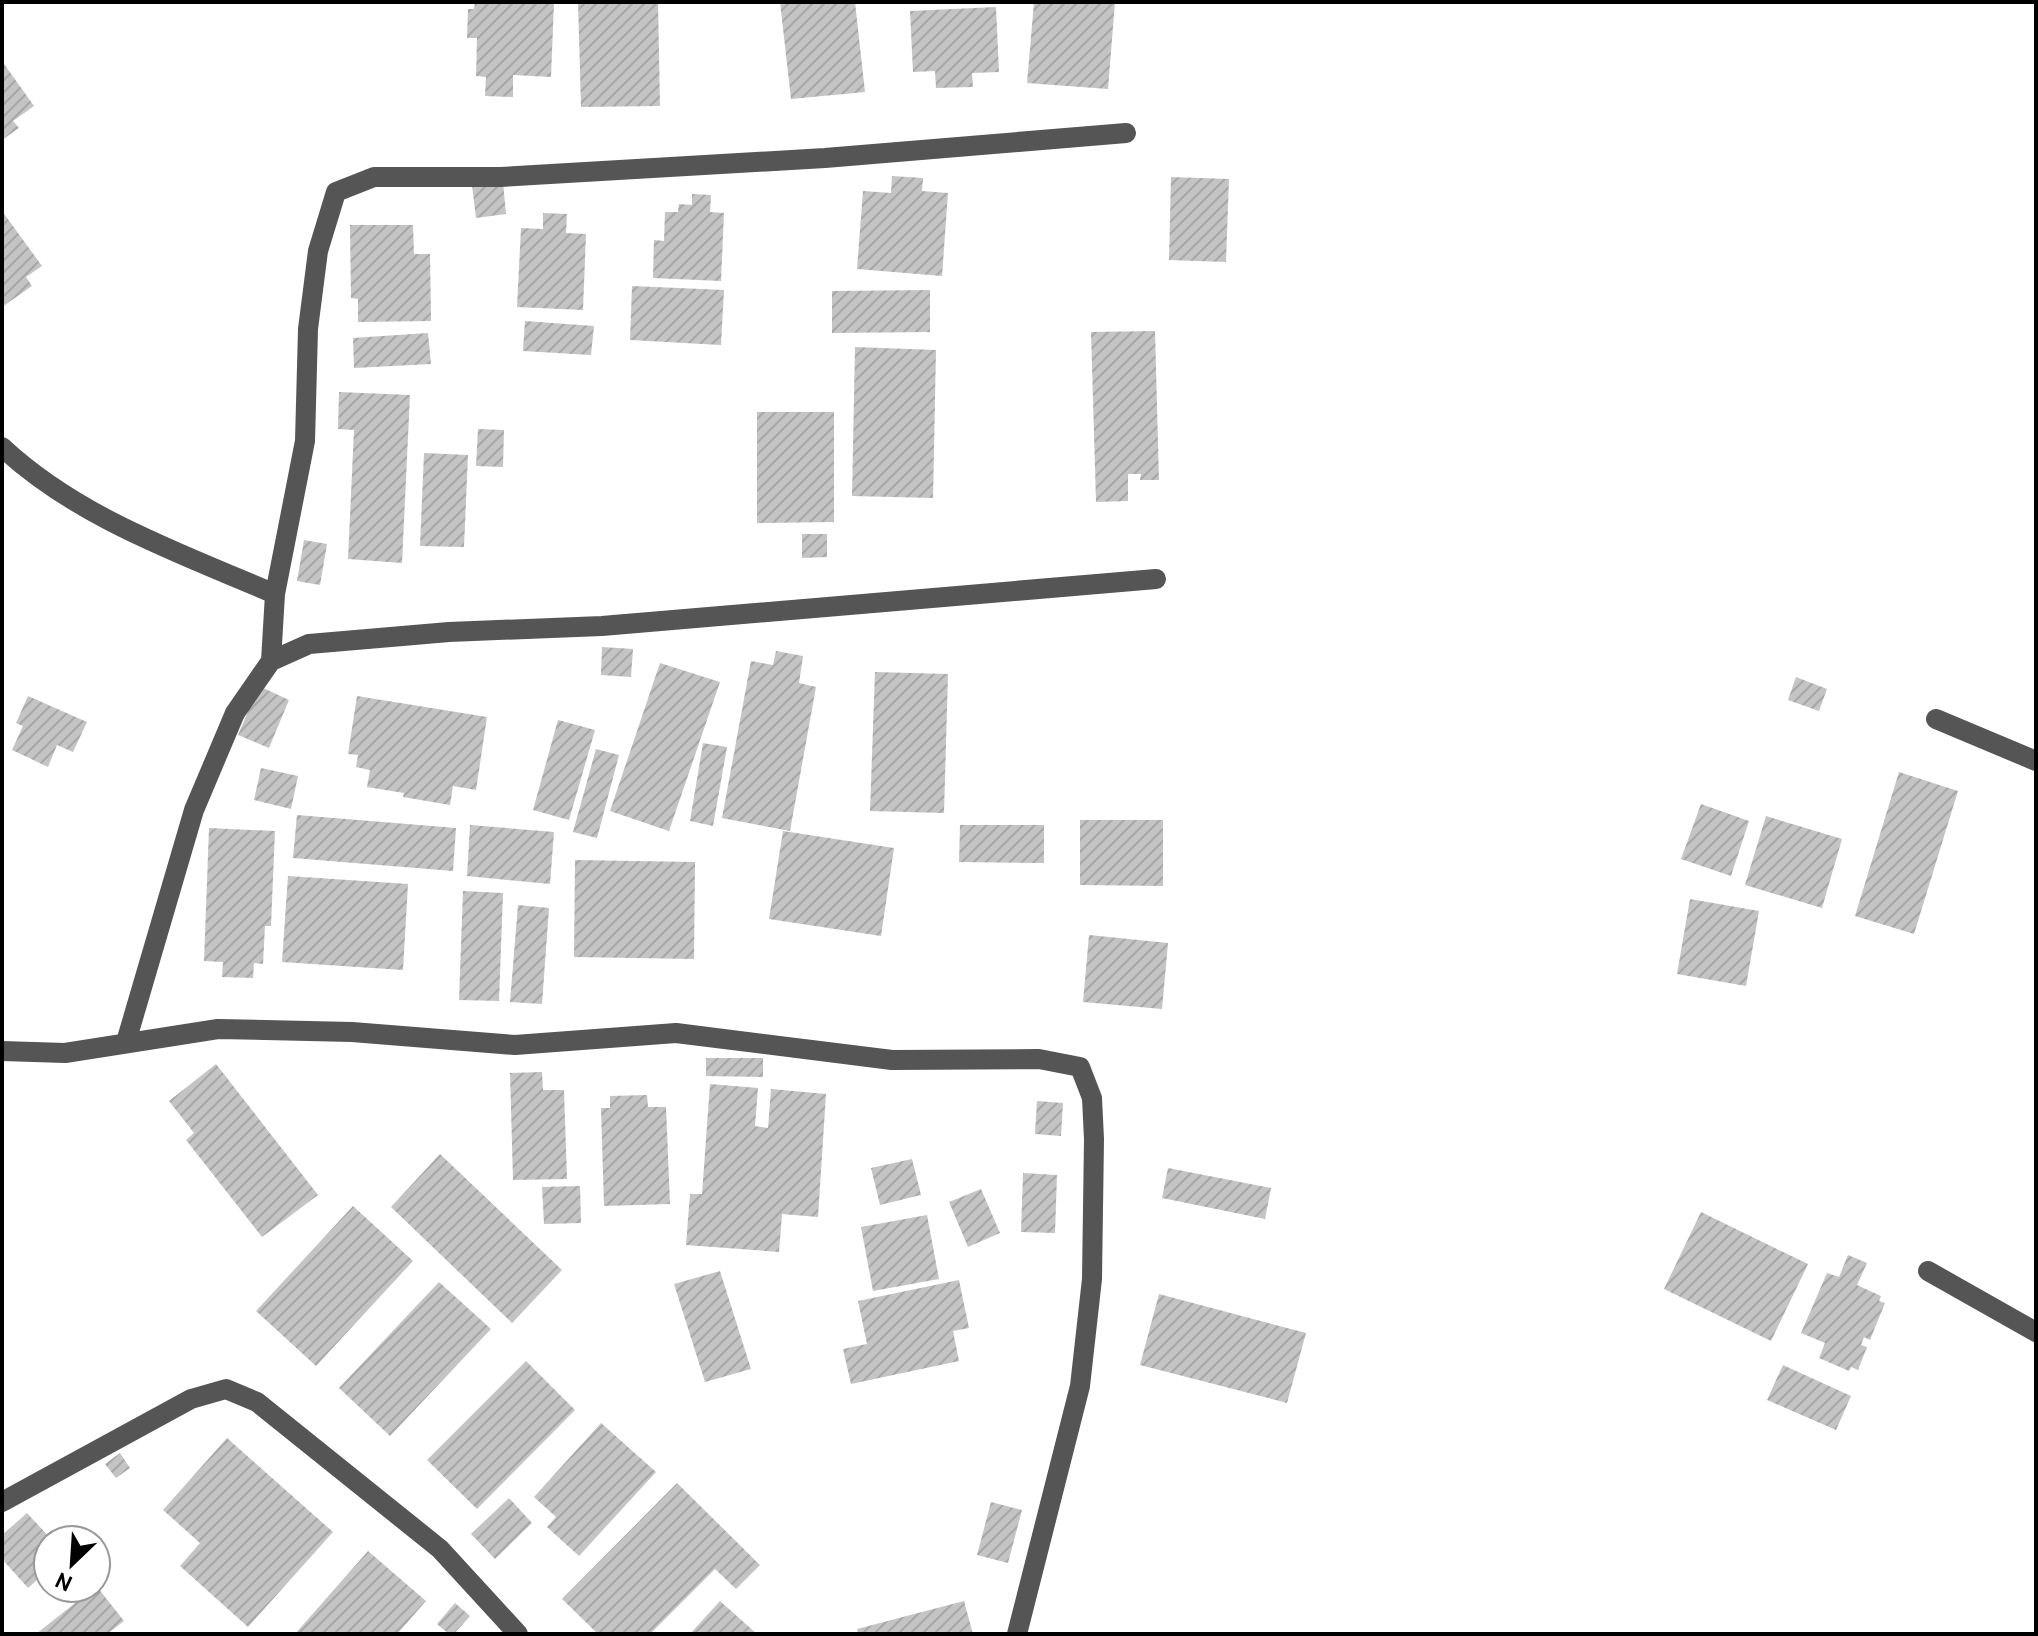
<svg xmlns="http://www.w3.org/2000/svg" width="2038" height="1636" font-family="Cabin,sans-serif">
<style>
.building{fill:url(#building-hatch)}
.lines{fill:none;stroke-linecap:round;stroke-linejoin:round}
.minor{stroke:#555;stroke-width:20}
</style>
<defs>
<pattern id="building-hatch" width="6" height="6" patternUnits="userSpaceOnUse" patternTransform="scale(2)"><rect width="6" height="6" fill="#c4c4c4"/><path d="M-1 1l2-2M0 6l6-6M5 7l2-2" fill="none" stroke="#a7a7a7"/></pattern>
</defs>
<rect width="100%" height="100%" fill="#fff"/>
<!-- building -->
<path class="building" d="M 475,2 L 554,2 L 551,77 L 513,75 L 513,97 L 485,96 L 486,77 L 476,76 L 477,38 L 467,38 L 468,9 L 474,9 Z
M 578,2 L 658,2 L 660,106 L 581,107 Z
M 780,2 L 855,2 L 865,92 L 791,99 Z
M 1034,2 L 1115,2 L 1108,89 L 1027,83 Z
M 996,7 L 999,72 L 972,73 L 973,87 L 936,88 L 935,71 L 913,72 L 910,11 Z
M 2,61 L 34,106 L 13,121 L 19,128 L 2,140 Z
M 892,176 L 923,178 L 922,191 L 948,193 L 942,276 L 857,269 L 863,191 L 891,193 Z
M 1171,177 L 1229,179 L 1226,262 L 1169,260 Z
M 503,182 L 506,214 L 476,218 L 472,185 Z
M 692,194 L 711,195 L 710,212 L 724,213 L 721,281 L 653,278 L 654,240 L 664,241 L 665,212 L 678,212 L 679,204 L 692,205 Z
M 2,211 L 42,266 L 26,277 L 32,286 L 2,307 Z
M 543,213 L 567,214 L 566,233 L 586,234 L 583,310 L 517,307 L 521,228 L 543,229 Z
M 350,225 L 413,225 L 414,254 L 430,254 L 431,321 L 358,322 L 358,299 L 351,298 Z
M 632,286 L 724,290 L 721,345 L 630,340 Z
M 930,290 L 930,332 L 832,333 L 832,291 Z
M 525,321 L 594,326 L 591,355 L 523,351 Z
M 1155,331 L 1159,480 L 1140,480 L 1141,474 L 1128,474 L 1128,501 L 1096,502 L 1091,332 Z
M 428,333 L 431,364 L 354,368 L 353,338 Z
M 855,347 L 936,350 L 933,498 L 852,496 Z
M 339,392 L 410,395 L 402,563 L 348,559 L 354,430 L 338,429 Z
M 757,412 L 834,412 L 834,522 L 757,523 Z
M 478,429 L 504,430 L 503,467 L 476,466 Z
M 424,453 L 468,455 L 464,547 L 420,546 Z
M 802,534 L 827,534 L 827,557 L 802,558 Z
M 304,540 L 327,544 L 320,585 L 297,581 Z
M 602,647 L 633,649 L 631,677 L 601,675 Z
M 776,651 L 803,656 L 799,683 L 816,687 L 790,831 L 722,818 L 751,661 L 773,665 Z
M 660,663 L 720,682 L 669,831 L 610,811 Z
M 875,672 L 948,674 L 944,813 L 870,811 Z
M 1796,677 L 1827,689 L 1819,711 L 1788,700 Z
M 259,686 L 289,700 L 269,748 L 238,735 Z
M 28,696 L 87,722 L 73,752 L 57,745 L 48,767 L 12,750 L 23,726 L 16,723 Z
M 357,696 L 487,717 L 476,790 L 453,786 L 450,805 L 403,797 L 404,793 L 367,787 L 370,770 L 356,767 L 358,755 L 348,754 Z
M 558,720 L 595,730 L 569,820 L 533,810 Z
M 703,743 L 727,747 L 713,826 L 690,821 Z
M 596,749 L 619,755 L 597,838 L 573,832 Z
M 261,768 L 298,776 L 291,809 L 254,800 Z
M 1899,772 L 1958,791 L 1914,934 L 1855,916 Z
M 1701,804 L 1749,821 L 1731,876 L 1681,859 Z
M 297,815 L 456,828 L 453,871 L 293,858 Z
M 1766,816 L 1842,839 L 1822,908 L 1745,885 Z
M 1080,820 L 1163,820 L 1163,886 L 1080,885 Z
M 470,825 L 554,832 L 550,884 L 467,876 Z
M 960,825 L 1044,825 L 1044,863 L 959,862 Z
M 209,828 L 275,831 L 271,926 L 265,926 L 263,964 L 254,963 L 253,978 L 222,977 L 223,962 L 204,961 Z
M 783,831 L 894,848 L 881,936 L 769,919 Z
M 575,860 L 695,862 L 694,959 L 574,957 Z
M 288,876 L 408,884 L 403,970 L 282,962 Z
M 463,891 L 503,893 L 499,1001 L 459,1000 Z
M 1690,899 L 1759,911 L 1746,986 L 1677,974 Z
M 518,905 L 549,908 L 542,1004 L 510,1002 Z
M 1089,935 L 1168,943 L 1162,1009 L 1083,1002 Z
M 706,1058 L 763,1058 L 763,1077 L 706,1076 Z
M 216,1064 L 318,1195 L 262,1237 L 186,1140 L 194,1133 L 169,1101 Z
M 542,1072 L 543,1090 L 564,1090 L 567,1179 L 513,1180 L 510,1073 Z
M 710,1084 L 758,1088 L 755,1126 L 768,1128 L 771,1089 L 826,1094 L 818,1217 L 782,1214 L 779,1252 L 686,1245 L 690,1194 L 702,1194 Z
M 647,1095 L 648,1107 L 666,1107 L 670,1204 L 604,1206 L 601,1108 L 610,1108 L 610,1096 Z
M 1037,1101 L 1063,1103 L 1061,1136 L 1035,1134 Z
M 440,1154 L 562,1270 L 512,1323 L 391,1207 Z
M 912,1159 L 921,1195 L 880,1205 L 871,1168 Z
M 1168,1168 L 1271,1188 L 1265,1219 L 1162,1198 Z
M 1023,1173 L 1057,1175 L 1055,1233 L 1021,1232 Z
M 580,1186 L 581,1223 L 544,1224 L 542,1187 Z
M 981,1189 L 1000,1233 L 968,1247 L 949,1202 Z
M 353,1206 L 413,1261 L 316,1366 L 256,1311 Z
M 1701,1212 L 1808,1264 L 1771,1341 L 1664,1289 Z
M 927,1215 L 939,1279 L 873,1291 L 861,1227 Z
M 1848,1255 L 1867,1263 L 1857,1285 L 1881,1296 L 1879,1301 L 1885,1303 L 1870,1340 L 1864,1337 L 1861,1345 L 1867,1347 L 1858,1370 L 1851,1367 L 1849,1371 L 1819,1358 L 1825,1343 L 1801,1333 L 1827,1273 L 1839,1277 Z
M 720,1271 L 751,1369 L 705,1382 L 674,1284 Z
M 959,1280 L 969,1328 L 953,1331 L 959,1361 L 851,1384 L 843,1349 L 867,1344 L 858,1301 Z
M 439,1282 L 491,1329 L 390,1436 L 339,1388 Z
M 1159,1294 L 1306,1333 L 1287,1403 L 1140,1365 Z
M 526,1361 L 575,1410 L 477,1509 L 427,1460 Z
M 1783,1365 L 1851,1396 L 1836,1430 L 1767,1400 Z
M 601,1423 L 656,1472 L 579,1556 L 547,1527 L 556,1517 L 534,1497 Z
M 227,1438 L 333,1532 L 248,1627 L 180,1566 L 200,1543 L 163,1510 Z
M 120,1453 L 130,1468 L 116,1478 L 105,1464 Z
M 677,1483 L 760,1565 L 736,1589 L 715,1569 L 650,1634 L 598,1634 L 562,1599 Z
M 509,1498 L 532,1523 L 495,1559 L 471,1534 Z
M 991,1502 L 1022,1510 L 1008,1563 L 977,1555 Z
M 27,1513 L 52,1540 L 48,1540 L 48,1553 L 40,1560 L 48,1570 L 28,1588 L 2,1559 L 2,1535 Z
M 368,1551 L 426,1601 L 397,1634 L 295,1634 Z
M 94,1588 L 98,1588 L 124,1621 L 107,1634 L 36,1634 Z
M 720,1601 L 757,1634 L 690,1634 Z
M 964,1601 L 973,1634 L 858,1634 L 857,1629 Z
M 455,1603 L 470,1616 L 454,1634 L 449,1634 L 437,1624 Z"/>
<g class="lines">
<!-- minor -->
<path class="minor" d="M 2,447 C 78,518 182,554 275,594
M 271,661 L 275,594 L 305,441 L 308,329 L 318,251 L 336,192 L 374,177 L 500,177 L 825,158 L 1126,133
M 1936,719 L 2036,761
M 126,1042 L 194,810 L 235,713 L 271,661 L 309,644 L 449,632 L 602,626 L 1156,579
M 2,1051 L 65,1053 L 218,1029 L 352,1032 L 515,1045 L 676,1033 L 892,1060 L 1039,1059 L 1080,1067 L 1092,1098 L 1094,1139 L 1092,1279 L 1080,1386 L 1017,1634
M 1928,1271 L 2036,1332
M 2,1502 L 191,1399 L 226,1389 L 257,1402 L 440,1549 L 518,1634"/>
</g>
<!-- border -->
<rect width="2038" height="1636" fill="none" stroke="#000000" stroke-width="8"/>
<!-- north arrow -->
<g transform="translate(72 1564) rotate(205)"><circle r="38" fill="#ffffff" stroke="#999999" stroke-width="2"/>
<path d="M0-6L14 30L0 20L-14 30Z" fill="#000000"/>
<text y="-12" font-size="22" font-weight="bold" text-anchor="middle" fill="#000000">N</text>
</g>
</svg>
